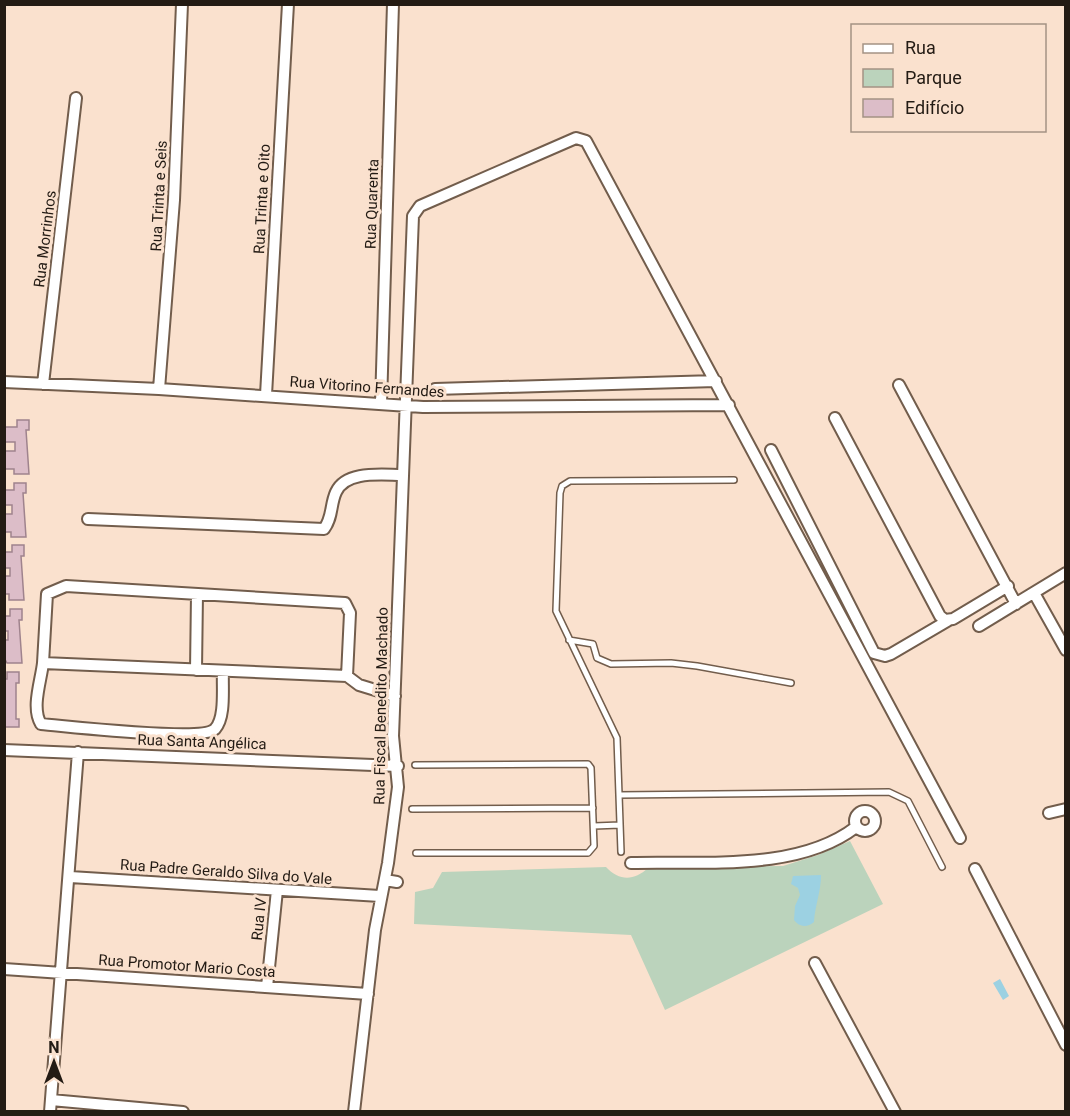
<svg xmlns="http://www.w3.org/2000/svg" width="1070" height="1116" font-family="Roboto,sans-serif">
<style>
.green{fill:#bbd3bc}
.water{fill:#9cd1e2}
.building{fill:#dcbdc8;stroke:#9f838d;stroke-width:1.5;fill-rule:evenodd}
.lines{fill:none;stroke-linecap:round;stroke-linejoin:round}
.service-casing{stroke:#725d4c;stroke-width:8}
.minor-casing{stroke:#725d4c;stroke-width:14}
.service{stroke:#fff;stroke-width:5}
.minor{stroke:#fff;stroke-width:10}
.labels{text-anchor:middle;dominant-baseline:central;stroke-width:6;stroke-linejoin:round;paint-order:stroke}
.street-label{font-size:15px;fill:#231b14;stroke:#fae1ce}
</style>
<rect width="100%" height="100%" fill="#fae1ce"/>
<!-- green -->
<path class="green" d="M 850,841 L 883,904 L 665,1010 L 631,935 L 414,924 L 415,892 L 433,888 L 442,872 L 606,867 C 619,881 634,881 648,868 L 783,866 L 818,855 Z"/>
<!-- water -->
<path class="water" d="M 821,875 C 821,892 815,905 814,922 C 807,928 799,927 794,920 L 795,906 L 800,895 L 798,888 L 791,884 L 793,876 Z
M 1000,979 L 1009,996 L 1003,1000 L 993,983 Z"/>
<!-- building -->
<path class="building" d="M 17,420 L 29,420 L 29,430 L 26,430 L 29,474 L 14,474 L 14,469 L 5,469 L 4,474 L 4,427 L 17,427 ZM 5,442 L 15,442 L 15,451 L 5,451 Z
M 14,483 L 26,483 L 26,493 L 23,493 L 26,537 L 11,537 L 11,532 L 4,532 L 4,514 L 12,514 L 12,505 L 4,505 L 4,490 L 14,490 Z
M 12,545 L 24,545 L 24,556 L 21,556 L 24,600 L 9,600 L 9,594 L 4,594 L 4,576 L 10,576 L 10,568 L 4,568 L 4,552 L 12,552 Z
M 10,609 L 22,609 L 22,620 L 19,620 L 22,663 L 7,663 L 4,658 L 4,640 L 8,640 L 8,631 L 4,631 L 4,616 L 10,616 Z
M 7,672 L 19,672 L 19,683 L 16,683 L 16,719 L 19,719 L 19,727 L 4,727 L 4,679 L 7,679 Z"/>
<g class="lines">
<defs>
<path id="service" d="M 569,640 L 593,644 L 597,658 L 611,664 L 671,663 L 697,666 L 791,683
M 415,765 L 588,764 L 591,768 L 594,846 L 588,853 L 416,853
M 619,795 L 889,792 L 908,801 L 942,867
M 412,809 L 593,808
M 594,826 L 620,825
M 621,852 L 617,738 L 556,611 L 560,493 L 562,486 L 570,481 L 734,480"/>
<path id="minor" d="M 4,382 L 159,389 L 423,407 L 729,405
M 43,384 L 76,98
M 899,385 L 1016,604
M 159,389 L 174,200 L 182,4
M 435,389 L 716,381
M 266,395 L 288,4
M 381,404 L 393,4
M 835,418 L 940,616 L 945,620 L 953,619 L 1008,586
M 771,450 L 874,653 L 885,656 L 891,654 L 949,620
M 88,519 L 324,529 C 333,517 330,505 336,492 C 346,470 382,475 402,475
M 1034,593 L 1066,650
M 979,626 L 1066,573
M 43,663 C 41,681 31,708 41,724 C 67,726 202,742 215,729 C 226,717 222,687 223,671
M 196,670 L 197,594
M 347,676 L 350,613 L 345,603 L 66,586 L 47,594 L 43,663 L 347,676 L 359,685 L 395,696
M 4,750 L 398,766
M855 821a10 10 0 1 1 20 0a10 10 0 1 1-20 0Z
M 1049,813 L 1066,809
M 631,863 C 702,861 798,872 856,827
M 975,869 L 1066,1045
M 70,877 L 380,896
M 385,880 L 397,882
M 815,963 L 895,1112
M 4,969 L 368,994
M 267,987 L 277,890
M 51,1100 L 183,1112
M 50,1112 L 78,752
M 354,1112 L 375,930 L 388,863 L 398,787 L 393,736 L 413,216 L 420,206 L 576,138 L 586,141 L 960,838"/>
</defs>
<!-- service casing -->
<use href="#service" class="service-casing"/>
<!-- minor casing -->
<use href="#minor" class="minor-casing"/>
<!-- service -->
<use href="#service" class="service"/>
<!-- minor -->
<use href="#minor" class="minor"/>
</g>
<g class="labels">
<!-- street labels -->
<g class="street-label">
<text transform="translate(159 196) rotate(-87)">Rua Trinta e Seis</text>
<text transform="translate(262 199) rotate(-87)">Rua Trinta e Oito</text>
<text transform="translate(372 204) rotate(-88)">Rua Quarenta</text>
<text transform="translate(45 239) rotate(-83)">Rua Morrinhos</text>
<text transform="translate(367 387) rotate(4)">Rua Vitorino Fernandes</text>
<text transform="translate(381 706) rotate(-89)">Rua Fiscal Benedito Machado</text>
<text transform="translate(202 742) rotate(2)">Rua Santa Angélica</text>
<text transform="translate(226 872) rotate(4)">Rua Padre Geraldo Silva do Vale</text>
<text transform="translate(259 919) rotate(-84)">Rua IV</text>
<text transform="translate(187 966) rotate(4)">Rua Promotor Mario Costa</text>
</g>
</g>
<!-- border -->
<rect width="1070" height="1116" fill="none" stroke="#231b14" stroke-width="12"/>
<!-- legend -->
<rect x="851" y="24" width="195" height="108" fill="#fae1ce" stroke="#a49284" stroke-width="1.5"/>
<rect x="863" y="44" width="30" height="9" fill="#ffffff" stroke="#a49284" stroke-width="1.5"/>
<text x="905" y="54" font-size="18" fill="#231b14">Rua</text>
<rect x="863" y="69" width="30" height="18" fill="#bbd3bc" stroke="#a49284" stroke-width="1.5"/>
<text x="905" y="84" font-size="18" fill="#231b14">Parque</text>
<rect x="863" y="99" width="30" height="18" fill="#dcbdc8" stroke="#a49284" stroke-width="1.5"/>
<text x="905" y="114" font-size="18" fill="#231b14">Edifício</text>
<!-- north arrow -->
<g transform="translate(54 1062)" stroke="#fae1ce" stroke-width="4.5" paint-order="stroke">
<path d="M0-4.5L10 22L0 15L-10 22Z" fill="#231b14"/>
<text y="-9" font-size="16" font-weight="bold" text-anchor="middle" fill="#231b14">N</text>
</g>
</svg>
